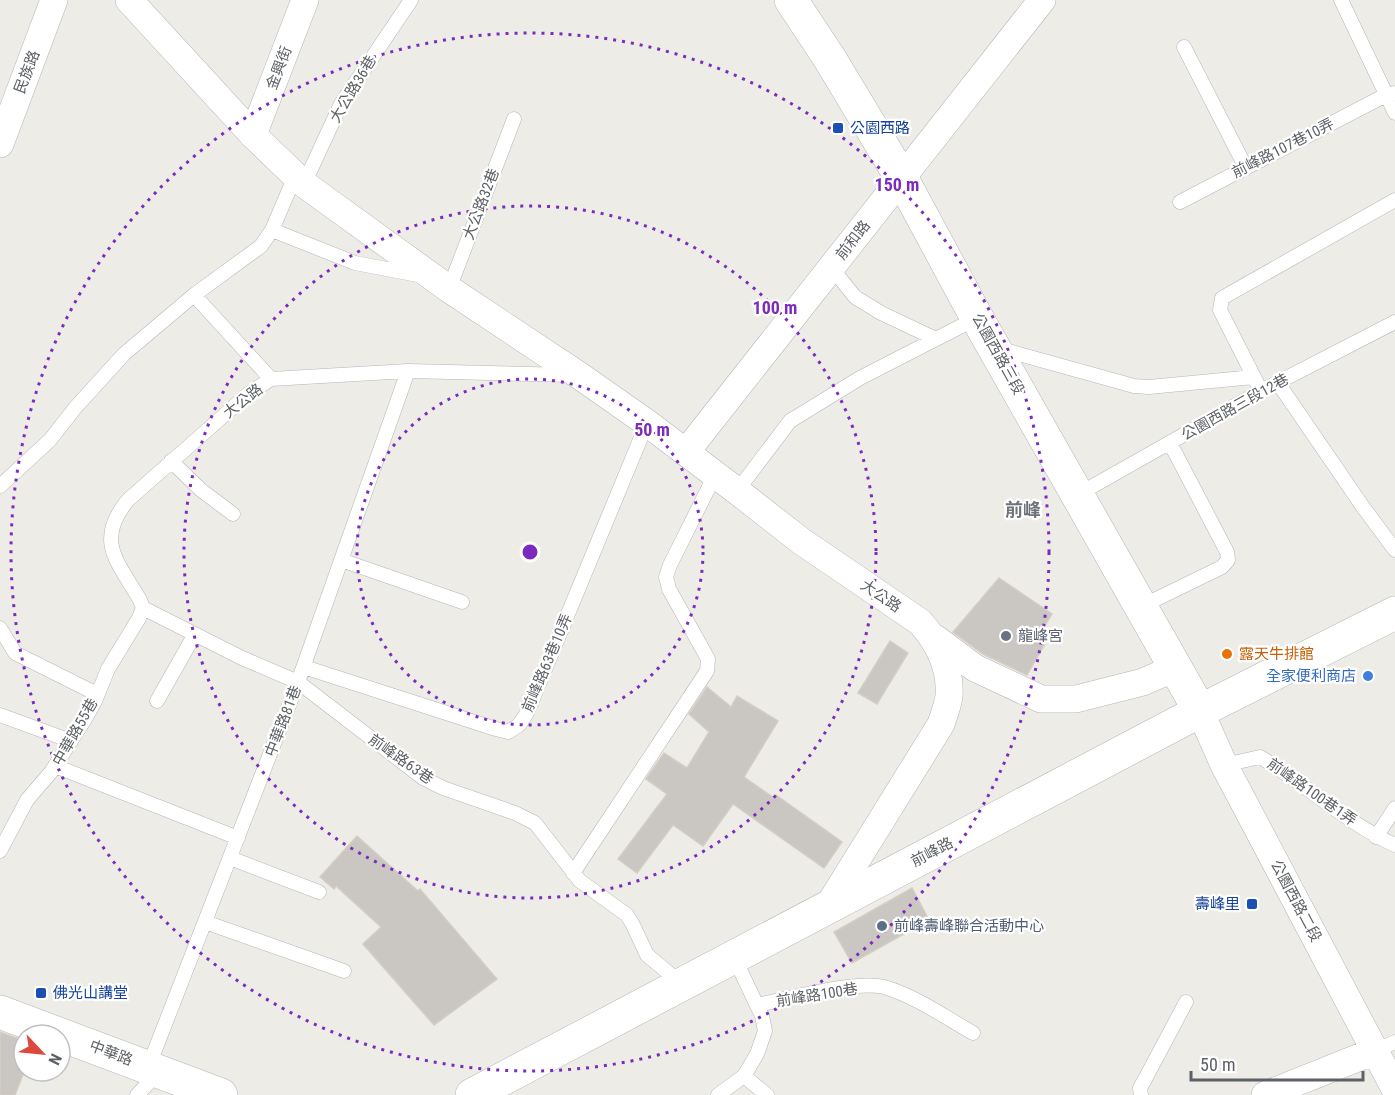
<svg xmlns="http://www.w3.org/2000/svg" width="1395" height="1095" font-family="'Roboto Condensed','Noto Sans TC',sans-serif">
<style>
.building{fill:#cac7c2;stroke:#d3cec4;stroke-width:1.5}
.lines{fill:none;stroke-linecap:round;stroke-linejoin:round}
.lane-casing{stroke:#b3b6b9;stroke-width:15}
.street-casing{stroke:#b3b6b9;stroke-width:28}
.secondary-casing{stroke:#b2b5b9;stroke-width:34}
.lane{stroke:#fff;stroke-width:14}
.street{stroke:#fff;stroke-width:27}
.secondary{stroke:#fff;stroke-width:33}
.ring{fill:none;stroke:#7b2cbf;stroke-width:3;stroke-dasharray:3 6}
.transit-dot{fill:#1a4fb4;stroke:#fff;stroke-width:2}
.worship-dot{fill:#6b7280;stroke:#fff;stroke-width:2}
.food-dot{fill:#e8710a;stroke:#fff;stroke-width:2}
.shop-dot{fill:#3f7fe0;stroke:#fff;stroke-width:2}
.service-dot{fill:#5c6f8a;stroke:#fff;stroke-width:2}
.labels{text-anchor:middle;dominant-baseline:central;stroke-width:4.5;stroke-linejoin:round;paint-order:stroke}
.street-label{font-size:15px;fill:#5d6165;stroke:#fff}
.transit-label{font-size:15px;fill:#164399;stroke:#fff;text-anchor:start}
.worship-label{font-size:15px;fill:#5b616d;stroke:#fff;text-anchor:start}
.food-label{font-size:15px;fill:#c56008;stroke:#fff;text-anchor:start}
.shop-label{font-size:15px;fill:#366cbe;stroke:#fff;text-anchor:end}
.service-label{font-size:15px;fill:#4e5e75;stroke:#fff;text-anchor:start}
.quarter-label{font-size:18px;font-weight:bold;fill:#6e7377;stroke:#fff}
.centre{fill:#7b2cbf;stroke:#fff;stroke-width:3}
.ring-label{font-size:18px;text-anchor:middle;font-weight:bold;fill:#7b2cbf;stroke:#fff;stroke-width:4.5;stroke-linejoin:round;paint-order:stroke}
</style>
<rect width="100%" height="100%" fill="#eeece6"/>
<!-- building -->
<path class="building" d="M 999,578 L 1052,614 L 1042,630 L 1050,635 L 1027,675 L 983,654 L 953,632 Z
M 890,641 L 908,653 L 877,704 L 858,693 Z
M 707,687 L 731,707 L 737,696 L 778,721 L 744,777 L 774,798 L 776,795 L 842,842 L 824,868 L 733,804 L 703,846 L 673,825 L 637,873 L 618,859 L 667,794 L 646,779 L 664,753 L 687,768 L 709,732 L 689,714 Z
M 357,836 L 418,891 L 420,889 L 497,979 L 434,1025 L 363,944 L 381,927 L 336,886 L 334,889 L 320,877 Z
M 912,888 L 929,920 L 852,963 L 834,932 Z
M 0,1032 L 24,1041 L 24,1072 L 15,1095 L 0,1095 Z"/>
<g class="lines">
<defs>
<path id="lane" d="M 1341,0 L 1395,113
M 1184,47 L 1246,168
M 304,184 L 341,104 L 411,0
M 1180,202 L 1386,95 L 1395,93
M 272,230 L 355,263 L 418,275
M 831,267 L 855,297 L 881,313 L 936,339
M 449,289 L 514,119
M 194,295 L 271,379
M 1001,349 L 1134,386 L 1149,387 L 1254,377
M 1278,383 L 1363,507 L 1395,550
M 1261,391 L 1220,310 L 1222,298 L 1395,200
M 171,461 L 201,490 L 233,514
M 0,486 L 50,440 L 75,408 L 124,354 L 194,295 L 261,246 L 272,230 L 295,176
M 737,491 L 790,421 L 860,378 L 977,318
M 1077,495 L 1261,391 L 1395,322
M 341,560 L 462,602
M 1140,607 L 1222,567 L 1228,560 L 1227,552 L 1170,443
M 143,608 L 242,658 L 298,682 L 423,778 L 443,788 L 515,813 L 535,823 L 580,881 L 627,915 L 633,925 L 647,955 L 682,984
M 143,608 L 140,600 C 118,562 94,541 128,500 L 248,394 L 271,379 L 408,371 L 571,375
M 0,628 L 15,653 L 97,694
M 304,667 L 496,729 L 508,732 L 519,725 L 527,713 L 647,423
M 157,701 L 195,634
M 0,715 L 71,741
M 1224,765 L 1260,757 C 1306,784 1346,823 1395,845
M 55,766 L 238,838
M 1376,837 L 1395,808
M 0,851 L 27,800 L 51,772 L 85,719 L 95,701 L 108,669 L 139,618 L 143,608
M 230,858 L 319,892
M 573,873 L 707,671 L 708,659 L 669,589 L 666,577 L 670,565 L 715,475
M 205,922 L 344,971
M 757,1005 C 788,999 855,980 884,987 C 915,996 945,1017 973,1033
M 1375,1051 L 1395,1042
M 148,1068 L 298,682 L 408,371
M 744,1076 L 767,1095
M 137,1095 L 159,1072
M 718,1095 L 744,1076 L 757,1054 L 765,1031 L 762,1016 L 734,957
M 1141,1095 L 1140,1088 L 1144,1081 L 1186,1002"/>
<path id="street" d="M 129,0 L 253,135 L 304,184 L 449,289 L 580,376 L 647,423 L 737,491 L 801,541 L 920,622 C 938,642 951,668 949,696 C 948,705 944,715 941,724 L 827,908
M 253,135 L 305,0
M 0,144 L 54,0
M 686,452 L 1042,0
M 935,638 L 975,668 L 1041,699 L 1076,699 L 1143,682 L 1175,668
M 1200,711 L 1224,765 L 1395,1089
M 1265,1095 L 1375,1051"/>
<path id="secondary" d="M 791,0 L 830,59 L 901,177 L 977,318 L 1200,711
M 0,1012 L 221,1095
M 472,1095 L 1200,711 L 1395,613"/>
</defs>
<!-- lane casing -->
<use href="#lane" class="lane-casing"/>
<!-- street casing -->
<use href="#street" class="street-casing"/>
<!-- secondary casing -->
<use href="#secondary" class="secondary-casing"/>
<!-- lane -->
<use href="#lane" class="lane"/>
<!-- street -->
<use href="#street" class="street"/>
<!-- secondary -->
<use href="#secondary" class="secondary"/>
</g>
<!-- distance rings -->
<g class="ring">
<circle cx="530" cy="552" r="173"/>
<circle cx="530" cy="552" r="346"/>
<circle cx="530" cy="552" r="519"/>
</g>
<!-- markers -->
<g class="transit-dot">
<rect x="832" y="122" width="12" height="12" rx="3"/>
<rect x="1246" y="898" width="12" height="12" rx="3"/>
<rect x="35" y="987" width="12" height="12" rx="3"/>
</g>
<circle class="worship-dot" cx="1006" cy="636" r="6"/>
<circle class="food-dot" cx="1227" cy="654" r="6"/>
<circle class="shop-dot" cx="1368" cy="676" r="6"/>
<circle class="service-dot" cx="882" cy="926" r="6"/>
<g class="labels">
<!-- street labels -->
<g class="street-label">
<text transform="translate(279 68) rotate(-69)">金興街</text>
<text transform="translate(27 72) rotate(-69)">民族路</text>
<text transform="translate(353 89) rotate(-59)">大公路36巷</text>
<text transform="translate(1283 148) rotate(-27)">前峰路107巷10弄</text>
<text transform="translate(481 204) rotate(-69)">大公路32巷</text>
<text transform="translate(853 240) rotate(-52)">前和路</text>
<text transform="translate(998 354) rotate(61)">公園西路三段</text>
<text transform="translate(243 401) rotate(-38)">大公路</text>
<text transform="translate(1235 407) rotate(-29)">公園西路三段12巷</text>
<text transform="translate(881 596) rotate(34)">大公路</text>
<text transform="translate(547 663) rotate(-67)">前峰路63巷10弄</text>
<text transform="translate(283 721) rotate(-69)">中華路81巷</text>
<text transform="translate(75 732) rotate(-60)">中華路55巷</text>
<text transform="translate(401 759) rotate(35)">前峰路63巷</text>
<text transform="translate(1312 792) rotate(35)">前峰路100巷1弄</text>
<text transform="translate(932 852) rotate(-28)">前峰路</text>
<text transform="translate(1296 901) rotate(62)">公園西路二段</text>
<text transform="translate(817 995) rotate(-9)">前峰路100巷</text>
<text transform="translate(111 1053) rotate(21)">中華路</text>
</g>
<!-- transit labels -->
<g class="transit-label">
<text x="850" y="128">公園西路</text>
<text x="1240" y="904" text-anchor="end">壽峰里</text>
<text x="53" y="993">佛光山講堂</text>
</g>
<!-- worship labels -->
<g class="worship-label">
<text x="1018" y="636">龍峰宮</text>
</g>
<!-- food labels -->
<g class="food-label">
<text x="1239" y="654">露天牛排館</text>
</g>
<!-- shop labels -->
<g class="shop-label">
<text x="1356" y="676">全家便利商店</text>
</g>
<!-- service labels -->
<g class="service-label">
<text x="894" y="926">前峰壽峰聯合活動中心</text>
</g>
<!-- quarter labels -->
<g class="quarter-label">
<text x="1023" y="509">前峰</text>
</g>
</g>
<circle cx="530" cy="552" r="9" class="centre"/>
<g class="ring-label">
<text x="897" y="191">150 m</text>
<text x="775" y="314">100 m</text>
<text x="652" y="436">50 m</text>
</g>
<!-- north arrow -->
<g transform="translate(42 1053) rotate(116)"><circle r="28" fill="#ffffff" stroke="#bec0c1" stroke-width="1.5"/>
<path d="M0-4.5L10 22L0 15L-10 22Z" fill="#dc483e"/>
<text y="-9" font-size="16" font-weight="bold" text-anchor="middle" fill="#5d6165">N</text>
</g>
<!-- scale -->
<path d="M1191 1071v9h172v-9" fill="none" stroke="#5d6165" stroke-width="3"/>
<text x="1200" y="1071" font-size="18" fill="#5d6165" stroke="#ffffff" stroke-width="4.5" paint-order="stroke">50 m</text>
</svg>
